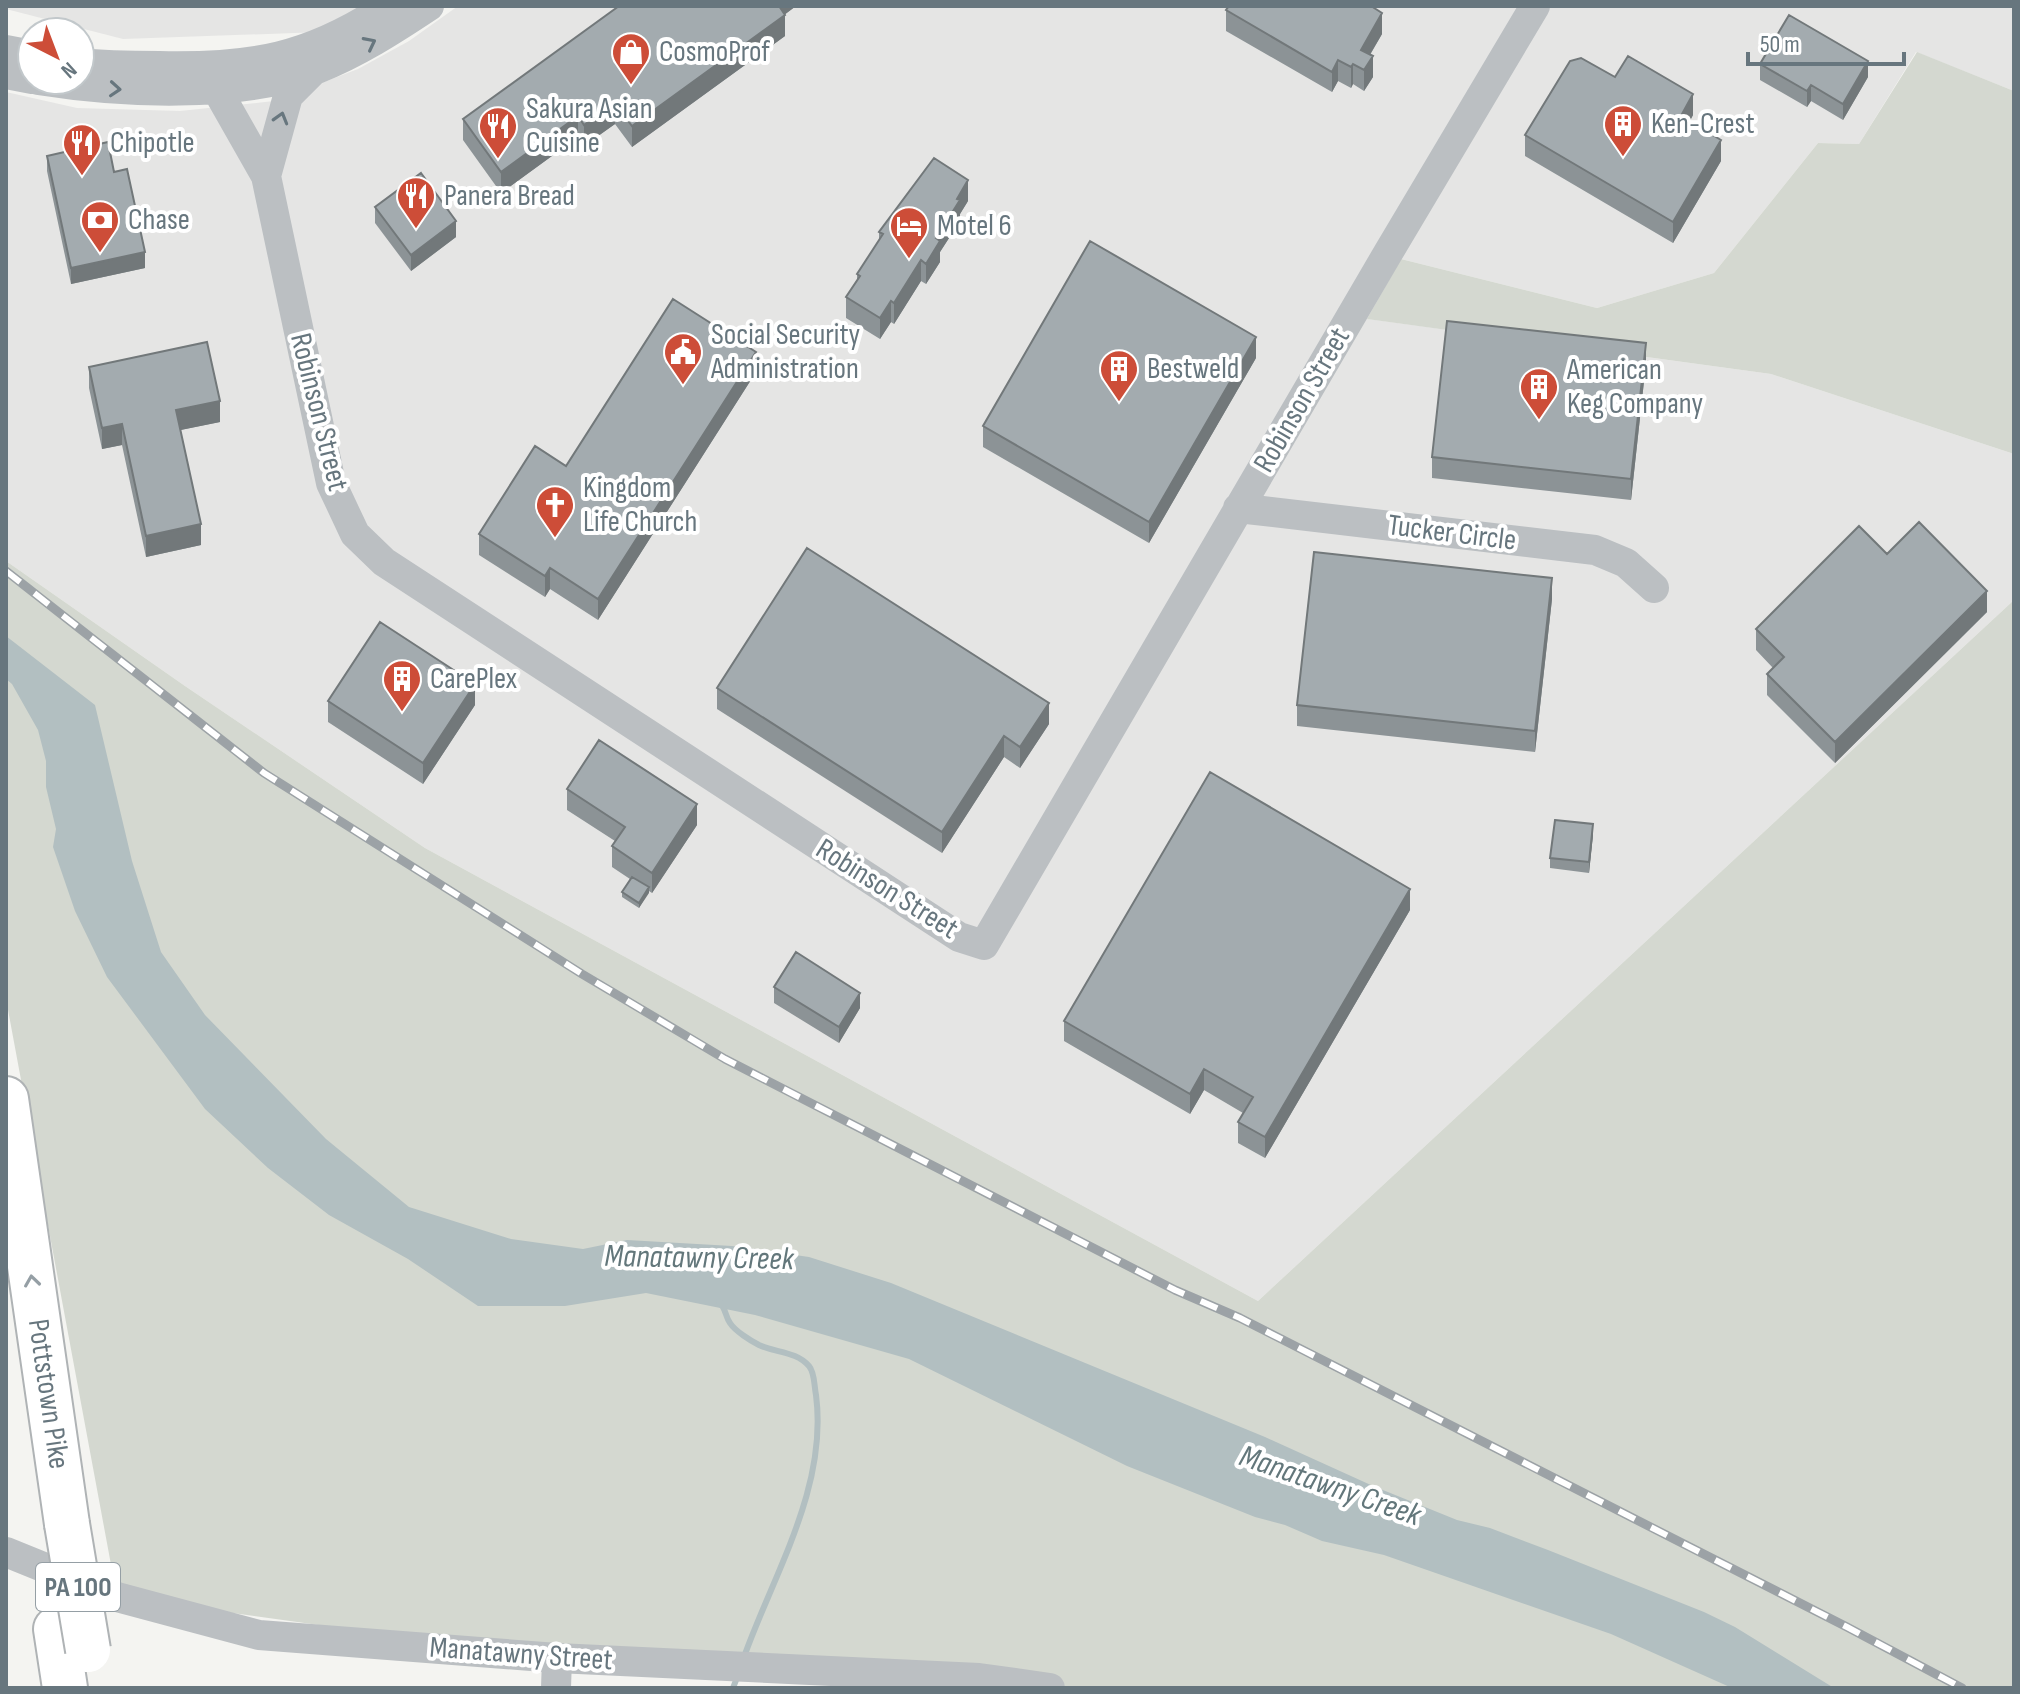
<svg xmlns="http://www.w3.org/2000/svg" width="2020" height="1694" font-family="'Sofia Sans Condensed',sans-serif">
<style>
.built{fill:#e5e5e4}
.green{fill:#d4d8d0}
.water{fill:#b2bfc1}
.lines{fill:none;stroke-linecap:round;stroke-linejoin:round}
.stream{stroke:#b2bfc1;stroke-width:6}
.highway-casing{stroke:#afb3b5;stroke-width:48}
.minor{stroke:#bbbfc2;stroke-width:30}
.highway{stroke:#fff;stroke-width:44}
.rail-casing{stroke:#9ca2a6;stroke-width:9}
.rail{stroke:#fff;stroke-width:6;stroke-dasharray:18;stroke-linecap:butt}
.highway-bridge-casing{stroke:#afb3b5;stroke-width:48;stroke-linecap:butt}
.highway-bridge{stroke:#fff;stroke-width:44}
.wall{fill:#8c9396}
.shaded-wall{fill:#72787a}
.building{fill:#a3abaf;stroke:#72787a;stroke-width:2}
.oneway{stroke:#67767e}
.oneway2{stroke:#959fa5}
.labels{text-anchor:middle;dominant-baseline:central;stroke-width:8;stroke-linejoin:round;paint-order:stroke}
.shield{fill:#fff;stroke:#959fa5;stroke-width:2}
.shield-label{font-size:28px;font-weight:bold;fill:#67767e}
.poi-label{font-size:30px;fill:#67767e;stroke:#fff;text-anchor:start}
.street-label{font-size:30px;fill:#67767e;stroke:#fff}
.water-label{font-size:32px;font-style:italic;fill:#63777b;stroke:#fff}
</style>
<rect width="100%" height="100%" fill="#f4f4f1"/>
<!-- built -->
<path class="built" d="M 6,6 L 362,6 L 323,32 L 123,39 L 6,9 Z
M 458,6 L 2014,6 L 2014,91 L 1916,52 L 1859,144 L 1818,143 L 1714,273 L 1597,308 L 1401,259 L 1368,319 L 1771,374 L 2014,454 L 2014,600 L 1258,1301 L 425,848 L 185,686 L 6,561 L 6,92 L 77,108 L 180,111 L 274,101 L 358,69 L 409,41 Z"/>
<!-- green -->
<path class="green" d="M 1917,52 L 2014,91 L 2014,454 L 1771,374 L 1367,319 L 1401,259 L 1597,308 L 1714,273 L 1818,143 L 1859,144 Z
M 6,561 L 185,686 L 425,848 L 1258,1301 L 2014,600 L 2014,1688 L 1018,1688 L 557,1658 L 117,1597 L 6,999 Z"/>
<!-- water -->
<path class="water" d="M 6,636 L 95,705 L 132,861 L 161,952 L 205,1015 L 326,1139 L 409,1207 L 511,1239 L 583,1249 L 627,1240 L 732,1246 L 809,1257 L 891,1283 L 1265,1437 L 1373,1486 L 1457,1520 L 1490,1528 L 1548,1550 L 1704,1612 L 1735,1627 L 1834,1688 L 1732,1688 L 1611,1634 L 1384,1555 L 1322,1541 L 1285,1525 L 1255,1517 L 1127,1466 L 909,1359 L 755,1315 L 646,1293 L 565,1306 L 478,1306 L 408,1259 L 329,1215 L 268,1168 L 205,1109 L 107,977 L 75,911 L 53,847 L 56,829 L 46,787 L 46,761 L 38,730 L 12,684 L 6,679 Z"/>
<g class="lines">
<!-- stream -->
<path class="stream" d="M 719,1302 C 726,1308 725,1316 730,1323 C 735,1331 751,1341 759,1345 C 776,1353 796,1351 809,1366 C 815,1373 814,1386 816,1395 C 828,1487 774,1573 744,1657
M 733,1688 L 738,1675"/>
<defs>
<g id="highway">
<path id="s1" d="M 6,1099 L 67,1524"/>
<path d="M 56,1629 L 65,1688"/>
</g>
</defs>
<!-- highway casing -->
<use href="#highway" class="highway-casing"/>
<!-- minor -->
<path class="minor" d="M 6,50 L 32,55
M 80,63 C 106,66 134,66 160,66 C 252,68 310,58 388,6
M 217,67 L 216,88 L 266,176 L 331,483 L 355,534 L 384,562 L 959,937 L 984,945 L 1388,253 L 1535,6
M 6,74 L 32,79
M 38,80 C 120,93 238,99 317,69 C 357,53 393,30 429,6
M 266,176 L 288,96 L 314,70
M 1238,508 L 1595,550 L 1626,563 L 1654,588
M 6,1552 L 117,1597 L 259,1635 L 557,1658 L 979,1678 L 1050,1688
M 556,1688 L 557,1658"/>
<!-- highway -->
<use href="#highway" class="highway"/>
<defs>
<path id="rail" d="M 6,571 L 264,773 L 582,974 L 725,1059 L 1175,1290 L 1240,1318 L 1847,1627 L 1962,1688"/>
</defs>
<!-- rail casing -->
<use href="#rail" class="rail-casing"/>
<!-- rail -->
<use href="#rail" class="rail"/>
<defs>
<path id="highway-bridge" d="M 67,1524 L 88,1650"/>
</defs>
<!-- highway-bridge casing -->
<use href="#highway-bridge" class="highway-bridge-casing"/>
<!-- highway-bridge -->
<use href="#highway-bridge" class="highway-bridge"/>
</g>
<!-- wall -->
<path class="wall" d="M 796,6 L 785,14 L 785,36 L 632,147 L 615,124 L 584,146 L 578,137 L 501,193 L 463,140 L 463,119 Z
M 1373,6 L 1382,34 L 1370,55 L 1373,77 L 1364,91 L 1353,84 L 1351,88 L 1338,81 L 1332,92 L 1226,31 L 1226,10 Z
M 1760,64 L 1868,77 L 1843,120 L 1811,101 L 1807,107 L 1760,80 Z
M 1615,77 L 1693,115 L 1690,121 L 1721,161 L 1673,243 L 1525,156 L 1525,135 Z
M 47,156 L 114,172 L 145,268 L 71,284 L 47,171 Z
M 968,201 L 960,214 L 960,221 L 940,252 L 940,262 L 926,284 L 921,281 L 894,324 L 891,322 L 880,339 L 846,318 L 846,297 L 857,280 L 857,274 L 879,240 L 879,232 Z
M 375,207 L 456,237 L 411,271 L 375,223 Z
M 1256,358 L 1149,543 L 983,447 L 983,426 Z
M 1646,363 L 1631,500 L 1432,478 L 1432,457 Z
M 89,367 L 220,422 L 180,430 L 201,545 L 146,557 L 122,445 L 102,449 L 89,388 Z
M 756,372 L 598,620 L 550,589 L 545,597 L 479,555 L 479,534 L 566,466 Z
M 1887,554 L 1987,612 L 1835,763 L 1767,695 L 1767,674 L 1773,668 L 1756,650 L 1756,629 Z
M 1552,599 L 1535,752 L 1297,726 L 1297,705 Z
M 717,688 L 1049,724 L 1020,768 L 1004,757 L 942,853 L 717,709 Z
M 328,701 L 475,705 L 423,784 L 328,722 Z
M 567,789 L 697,825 L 652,893 L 649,891 L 639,908 L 622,897 L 622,892 L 630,879 L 612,867 L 612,846 L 615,841 L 567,810 Z
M 1593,835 L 1589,873 L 1550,868 L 1550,858 Z
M 1410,910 L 1265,1158 L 1238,1143 L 1238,1122 L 1243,1113 L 1204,1090 L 1190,1114 L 1064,1041 L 1064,1021 Z
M 774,987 L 860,1008 L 839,1043 L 774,1003 Z"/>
<!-- shaded-wall -->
<path class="shaded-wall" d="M 775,6 L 796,6 L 775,22 Z
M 1382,13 L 1382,34 L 1362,68 L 1361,50 Z
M 785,15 L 785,36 L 632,147 L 632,126 Z
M 1373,56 L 1373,77 L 1364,91 L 1364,70 Z
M 1338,60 L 1338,81 L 1332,92 L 1332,72 Z
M 1868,61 L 1868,77 L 1843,120 L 1843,104 Z
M 1353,64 L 1353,84 L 1351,88 L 1351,67 Z
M 1811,85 L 1811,101 L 1807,107 L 1807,91 Z
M 1693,94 L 1693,115 L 1681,137 L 1681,116 Z
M 615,103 L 615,124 L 584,146 L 584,125 Z
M 578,116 L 578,137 L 501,193 L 501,172 Z
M 1721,140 L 1721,161 L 1673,243 L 1673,222 Z
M 968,180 L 968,201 L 960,214 L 960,221 L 940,252 L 940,262 L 926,284 L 926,264 L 936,238 L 957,199 Z
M 456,221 L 456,237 L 411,271 L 411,255 Z
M 145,252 L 145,268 L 71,284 L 71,268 Z
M 921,260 L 921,281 L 894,324 L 894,303 Z
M 891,301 L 891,322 L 880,339 L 880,318 Z
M 1256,337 L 1256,358 L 1149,543 L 1149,522 Z
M 1646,343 L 1646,363 L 1631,500 L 1631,479 Z
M 756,352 L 756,372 L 598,620 L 598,599 Z
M 220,401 L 220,422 L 176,431 L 176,410 Z
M 122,424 L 122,445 L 102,449 L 102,428 Z
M 201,524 L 201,545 L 146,557 L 146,536 Z
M 550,568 L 550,589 L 545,597 L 545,576 Z
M 1552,578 L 1552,599 L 1535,752 L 1535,731 Z
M 1987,591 L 1987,612 L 1835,763 L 1835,742 Z
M 475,684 L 475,705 L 423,784 L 423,763 Z
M 1049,703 L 1049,724 L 1020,768 L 1020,747 Z
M 1004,736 L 1004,757 L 942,853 L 942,832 Z
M 697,804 L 697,825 L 652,893 L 652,873 Z
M 1593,824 L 1593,835 L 1589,873 L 1589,862 Z
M 649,887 L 649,893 L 639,908 L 639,903 Z
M 1410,889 L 1410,910 L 1265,1158 L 1265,1137 Z
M 860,993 L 860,1008 L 839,1043 L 839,1027 Z
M 1204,1069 L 1204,1090 L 1190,1114 L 1190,1094 Z"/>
<!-- building -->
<path class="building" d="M 619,6 L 779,6 L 785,15 L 632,126 L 615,103 L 584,125 L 578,116 L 501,172 L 463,119 Z
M 1229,6 L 1371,6 L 1382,13 L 1361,50 L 1373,56 L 1364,70 L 1353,64 L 1351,67 L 1338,60 L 1332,72 L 1226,10 Z
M 1789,15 L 1868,61 L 1843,104 L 1811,85 L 1807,91 L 1760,64 Z
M 1628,56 L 1693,94 L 1681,116 L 1721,140 L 1673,222 L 1525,135 L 1570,61 L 1581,58 L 1615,77 Z
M 108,142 L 114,172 L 127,169 L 145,252 L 71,268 L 47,156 Z
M 934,158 L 968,180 L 957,199 L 960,200 L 936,238 L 940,241 L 926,264 L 921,260 L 894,303 L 891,301 L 880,318 L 846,297 L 860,276 L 857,274 L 883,234 L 879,232 Z
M 421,173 L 456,221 L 411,255 L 375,207 Z
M 1090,241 L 1256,337 L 1149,522 L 983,426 Z
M 673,299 L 756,352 L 598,599 L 550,568 L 545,576 L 479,534 L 535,446 L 566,466 Z
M 1447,321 L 1646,343 L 1631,479 L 1432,457 Z
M 207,342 L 220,401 L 176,410 L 201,524 L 146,536 L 122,424 L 102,428 L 89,367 Z
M 1919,522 L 1987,591 L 1835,742 L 1767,674 L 1784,657 L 1756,629 L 1859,526 L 1887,554 Z
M 807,548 L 1049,703 L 1020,747 L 1004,736 L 942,832 L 717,688 Z
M 1314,552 L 1552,578 L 1535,731 L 1297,705 Z
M 380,622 L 475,684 L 423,763 L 328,701 Z
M 599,740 L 697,804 L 652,873 L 612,846 L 625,827 L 567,789 Z
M 1210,772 L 1410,889 L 1265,1137 L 1238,1122 L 1253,1097 L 1204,1069 L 1190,1094 L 1064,1021 Z
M 1555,820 L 1593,824 L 1589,862 L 1550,858 Z
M 632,877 L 649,887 L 639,903 L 622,892 Z
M 796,952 L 860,993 L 839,1027 L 774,987 Z"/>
<!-- one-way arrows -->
<defs><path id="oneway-chevron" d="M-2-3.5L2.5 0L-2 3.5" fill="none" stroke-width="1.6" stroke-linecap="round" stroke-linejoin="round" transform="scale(2)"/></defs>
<g class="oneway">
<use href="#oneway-chevron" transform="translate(370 43) rotate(-27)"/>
<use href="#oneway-chevron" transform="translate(115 89) rotate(4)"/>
<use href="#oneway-chevron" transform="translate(281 118) rotate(-74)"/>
</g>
<use class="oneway2" href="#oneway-chevron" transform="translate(32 1281) rotate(-98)"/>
<!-- icons -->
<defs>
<symbol id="shop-pin" viewBox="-11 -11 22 30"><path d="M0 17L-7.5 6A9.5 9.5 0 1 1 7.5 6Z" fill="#cd4d38" stroke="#fff"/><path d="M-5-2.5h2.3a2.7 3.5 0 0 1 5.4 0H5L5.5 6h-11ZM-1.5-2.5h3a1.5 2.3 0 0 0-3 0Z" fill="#fff"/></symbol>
<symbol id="building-pin" viewBox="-11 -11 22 30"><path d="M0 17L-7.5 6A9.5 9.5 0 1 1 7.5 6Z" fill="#cd4d38" stroke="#fff"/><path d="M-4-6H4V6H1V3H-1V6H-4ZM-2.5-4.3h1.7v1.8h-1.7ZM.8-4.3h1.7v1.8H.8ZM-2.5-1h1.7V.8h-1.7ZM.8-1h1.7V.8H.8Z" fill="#fff"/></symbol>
<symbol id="restaurant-pin" viewBox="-11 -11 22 30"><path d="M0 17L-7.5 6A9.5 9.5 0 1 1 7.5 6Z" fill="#cd4d38" stroke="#fff"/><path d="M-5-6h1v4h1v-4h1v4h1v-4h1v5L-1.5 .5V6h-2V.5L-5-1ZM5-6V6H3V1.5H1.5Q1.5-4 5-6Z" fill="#fff"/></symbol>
<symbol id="bank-pin" viewBox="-11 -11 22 30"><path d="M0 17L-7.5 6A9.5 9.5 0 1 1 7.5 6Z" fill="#cd4d38" stroke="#fff"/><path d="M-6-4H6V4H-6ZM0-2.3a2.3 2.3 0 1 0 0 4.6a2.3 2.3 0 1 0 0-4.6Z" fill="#fff"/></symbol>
<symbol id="hotel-pin" viewBox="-11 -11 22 30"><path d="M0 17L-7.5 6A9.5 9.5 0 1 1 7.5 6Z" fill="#cd4d38" stroke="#fff"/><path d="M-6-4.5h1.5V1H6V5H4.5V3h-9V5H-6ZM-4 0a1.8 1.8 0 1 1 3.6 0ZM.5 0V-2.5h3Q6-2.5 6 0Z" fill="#fff"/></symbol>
<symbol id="civic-pin" viewBox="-11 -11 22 30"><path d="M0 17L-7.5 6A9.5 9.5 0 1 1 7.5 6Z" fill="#cd4d38" stroke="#fff"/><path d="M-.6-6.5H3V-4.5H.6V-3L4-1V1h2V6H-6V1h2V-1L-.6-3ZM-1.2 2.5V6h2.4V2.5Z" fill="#fff"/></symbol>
<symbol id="church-pin" viewBox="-11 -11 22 30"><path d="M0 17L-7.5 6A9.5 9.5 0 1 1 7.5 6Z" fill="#cd4d38" stroke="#fff"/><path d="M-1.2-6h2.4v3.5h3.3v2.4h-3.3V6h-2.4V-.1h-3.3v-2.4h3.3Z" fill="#fff"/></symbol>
</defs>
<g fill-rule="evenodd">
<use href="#shop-pin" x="609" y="30" width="44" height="60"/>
<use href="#building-pin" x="1601" y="102" width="44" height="60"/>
<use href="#restaurant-pin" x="476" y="104" width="44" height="60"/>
<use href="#restaurant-pin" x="60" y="121" width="44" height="60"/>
<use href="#restaurant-pin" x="394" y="174" width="44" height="60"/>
<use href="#bank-pin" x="78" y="198" width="44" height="60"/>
<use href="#hotel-pin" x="887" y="204" width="44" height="60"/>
<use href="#civic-pin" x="661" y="330" width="44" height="60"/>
<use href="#building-pin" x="1097" y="347" width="44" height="60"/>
<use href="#building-pin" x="1517" y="365" width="44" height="60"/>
<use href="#church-pin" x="533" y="483" width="44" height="60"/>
<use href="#building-pin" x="380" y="657" width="44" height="60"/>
</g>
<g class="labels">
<!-- shield labels -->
<rect class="shield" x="36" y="1563" width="84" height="48" rx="6"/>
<g class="shield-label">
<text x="78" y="1587">PA 100</text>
</g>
<!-- poi labels -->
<g class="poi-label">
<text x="659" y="52">CosmoProf</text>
<text x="526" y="109">Sakura Asian<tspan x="526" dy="34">Cuisine</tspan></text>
<text x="1651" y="124">Ken-Crest</text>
<text x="110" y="143">Chipotle</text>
<text x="444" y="196">Panera Bread</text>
<text x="128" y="220">Chase</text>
<text x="937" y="226">Motel 6</text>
<text x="711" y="335">Social Security<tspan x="711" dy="34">Administration</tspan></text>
<text x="1147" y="369">Bestweld</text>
<text x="1567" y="370">American<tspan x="1567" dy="34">Keg Company</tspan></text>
<text x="583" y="488">Kingdom<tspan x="583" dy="34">Life Church</tspan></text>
<text x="430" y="679">CarePlex</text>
</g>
<!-- street labels -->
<g class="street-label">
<text transform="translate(1302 400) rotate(-60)">Robinson Street</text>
<text transform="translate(319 412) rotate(76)">Robinson Street</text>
<text transform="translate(1452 533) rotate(7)">Tucker Circle</text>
<text transform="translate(887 889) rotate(32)">Robinson Street</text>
<text stroke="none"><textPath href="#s1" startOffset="298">Pottstown Pike</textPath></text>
<text transform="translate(521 1654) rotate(4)">Manatawny Street</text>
</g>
<!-- water labels -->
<g class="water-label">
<text transform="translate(699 1258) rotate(1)">Manatawny Creek</text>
<text transform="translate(1330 1486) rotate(19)">Manatawny Creek</text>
</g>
</g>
<!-- border -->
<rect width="2020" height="1694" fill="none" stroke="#67767e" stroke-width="16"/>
<!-- north arrow -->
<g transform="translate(56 56) rotate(138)"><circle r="38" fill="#ffffff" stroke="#c2c8cb" stroke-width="2"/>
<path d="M0-6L14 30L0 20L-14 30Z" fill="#cd4d38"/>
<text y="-12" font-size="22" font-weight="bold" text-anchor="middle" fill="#67767e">N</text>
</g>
<!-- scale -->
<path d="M1748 52v12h156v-12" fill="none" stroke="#67767e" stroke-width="4"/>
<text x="1760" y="52" font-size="24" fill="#67767e" stroke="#ffffff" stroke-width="6" paint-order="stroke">50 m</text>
</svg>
